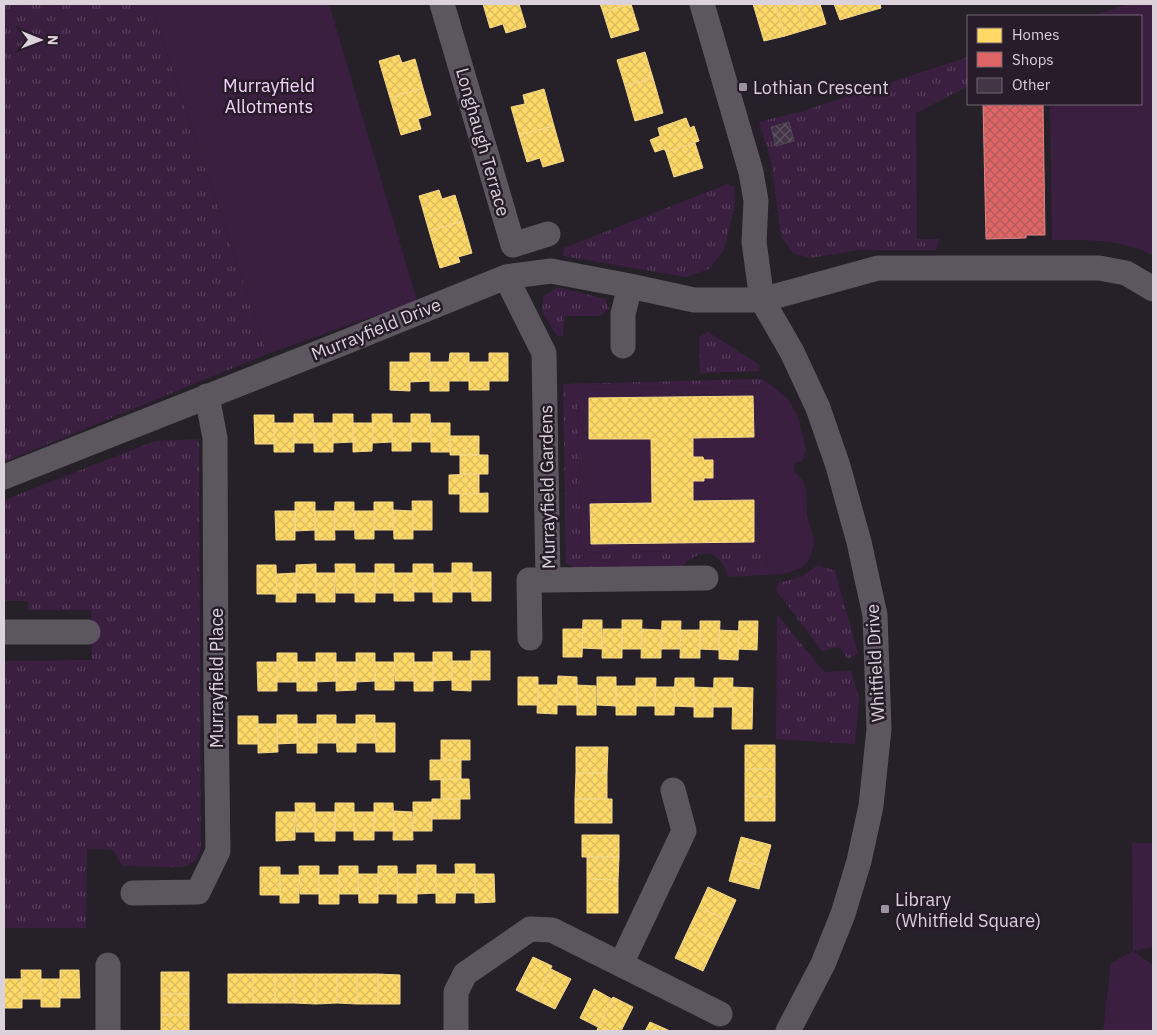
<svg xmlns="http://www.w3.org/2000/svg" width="1157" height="1035" font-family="'IBM Plex Sans',sans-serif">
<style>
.grass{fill:url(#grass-tufts)}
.green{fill:#3b1f41}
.homes{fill:url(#homes-cross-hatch);stroke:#f4d789}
.shops{fill:url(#shops-cross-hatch);stroke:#de8689}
.building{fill:url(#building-cross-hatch);stroke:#4d474f}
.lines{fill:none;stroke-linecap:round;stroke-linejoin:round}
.minor{stroke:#5c575e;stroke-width:25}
.poi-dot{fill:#9c949d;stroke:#281c2b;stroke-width:2}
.labels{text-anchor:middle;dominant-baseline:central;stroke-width:5;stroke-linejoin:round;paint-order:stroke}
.park-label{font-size:18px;fill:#f5d5fc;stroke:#281c2b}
.poi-label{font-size:18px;fill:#dbd2dc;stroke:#281c2b;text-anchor:start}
.street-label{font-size:18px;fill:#dbd2dc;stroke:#281c2b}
</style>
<defs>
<pattern id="grass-tufts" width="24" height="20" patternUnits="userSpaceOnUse" patternTransform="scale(1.25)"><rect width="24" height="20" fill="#3b1f41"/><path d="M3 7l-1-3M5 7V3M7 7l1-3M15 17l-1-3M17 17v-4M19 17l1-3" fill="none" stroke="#573f5c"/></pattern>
<pattern id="homes-cross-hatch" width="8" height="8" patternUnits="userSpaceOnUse" patternTransform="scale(1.25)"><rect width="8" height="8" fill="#ffd966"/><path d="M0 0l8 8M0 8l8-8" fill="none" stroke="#d9ba5f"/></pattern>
<pattern id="shops-cross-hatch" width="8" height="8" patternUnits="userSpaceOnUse" patternTransform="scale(1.25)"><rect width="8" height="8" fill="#e06666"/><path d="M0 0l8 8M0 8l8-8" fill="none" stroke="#b15a5b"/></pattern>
<pattern id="building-cross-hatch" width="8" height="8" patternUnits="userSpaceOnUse" patternTransform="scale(1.25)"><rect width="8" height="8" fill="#433546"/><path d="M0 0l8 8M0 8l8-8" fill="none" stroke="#5e5160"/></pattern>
</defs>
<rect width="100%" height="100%" fill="#262028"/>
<!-- grass -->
<path class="grass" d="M 4,4 L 151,4 L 267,354 L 4,462 Z
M 968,57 L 968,86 L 916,113 L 917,239 L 939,239 L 936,250 L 859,250 L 810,258 L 793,253 L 781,236 L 771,160 L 759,122 L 803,111 Z
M 728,184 L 734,187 L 735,204 L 724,250 L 709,269 L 686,277 L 563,256 L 564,248 Z
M 558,287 L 605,299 L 609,309 L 600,316 L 564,316 L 563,336 L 557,336 L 542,312 L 543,296 Z
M 708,332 L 760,365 L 759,371 L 700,373 L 699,337 Z
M 762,379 L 772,386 L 578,390 L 581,553 L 767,549 L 766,575 L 728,577 C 724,560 712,547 694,557 C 689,559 685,564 681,567 L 579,569 L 566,564 L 563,384 Z
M 199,439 L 201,850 L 195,861 L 183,867 L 122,866 L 113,850 L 87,849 L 86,928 L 4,928 L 4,661 L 92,660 L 91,610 L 28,610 L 28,601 L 4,601 L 4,500 L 155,441 Z
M 818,565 L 835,571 L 858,653 L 848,659 L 839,647 L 822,651 L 776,590 L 778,583 L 801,577 Z
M 777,614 L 824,672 L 851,671 L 859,698 L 855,744 L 776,739 Z"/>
<!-- green -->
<path class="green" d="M 151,4 L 329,4 L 417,301 L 267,354 Z
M 1127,4 L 1153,4 L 1153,255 C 1120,239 1089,240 1052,240 L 1050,104 L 1141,104 L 1141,16 L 1092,16 Z
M 772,386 L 788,399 L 798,416 L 806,451 L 802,461 L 794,463 L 794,472 C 809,482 806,497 807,514 C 808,523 813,532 814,541 C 814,544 813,549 812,552 C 806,573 784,574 766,575 L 767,549 L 581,553 L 578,390 Z
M 1132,843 L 1153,843 L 1153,947 L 1133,951 L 1153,965 L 1153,1031 L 1103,1031 L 1111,963 L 1133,951 Z"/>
<!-- homes -->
<path class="homes" d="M 483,4 L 519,4 L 526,27 L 506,33 L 503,24 L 490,28 Z
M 600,4 L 631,4 L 603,12 Z
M 631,4 L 639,30 L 611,38 L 603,12 Z
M 753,4 L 775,4 L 785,36 L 764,41 Z
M 775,4 L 798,4 L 805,30 L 785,36 Z
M 798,4 L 820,4 L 826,24 L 805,30 Z
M 834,4 L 857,4 L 860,14 L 840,20 Z
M 857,4 L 880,4 L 881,8 L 860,14 Z
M 645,52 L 653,78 L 625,86 L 617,60 Z
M 399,55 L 402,63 L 415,59 L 423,88 L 390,98 L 379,61 Z
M 653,78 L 663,113 L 635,121 L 625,86 Z
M 423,88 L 431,115 L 418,119 L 421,129 L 401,135 L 390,98 Z
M 544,89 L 554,126 L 519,135 L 511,107 L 525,104 L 523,95 Z
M 686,118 L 690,128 L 694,126 L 699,141 L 666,152 L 664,149 L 655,152 L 650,140 L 660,136 L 658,128 Z
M 554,126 L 564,161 L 543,167 L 540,158 L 527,162 L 519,135 Z
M 695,143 L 703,168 L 674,177 L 666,152 Z
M 439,190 L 442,199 L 455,195 L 463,221 L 429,231 L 419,196 Z
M 463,221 L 472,253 L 458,257 L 460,262 L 440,268 L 429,231 Z
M 410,353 L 430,353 L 430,381 L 410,382 L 410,391 L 390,390 L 390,362 L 410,362 Z
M 450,353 L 469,353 L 469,381 L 449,381 L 449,391 L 430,391 L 430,362 L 449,362 Z
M 489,353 L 508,353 L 508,381 L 489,381 L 489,390 L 469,390 L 469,362 L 489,362 Z
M 753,396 L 754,437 L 693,438 L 693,457 L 703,457 L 704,460 L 713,460 L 713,478 L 704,478 L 704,481 L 693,481 L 693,501 L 754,500 L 754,542 L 591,544 L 590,504 L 652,503 L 651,439 L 589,439 L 589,398 Z
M 294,414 L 313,414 L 314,443 L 294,443 Z
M 333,414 L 353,414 L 353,442 L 333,443 Z
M 372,414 L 392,414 L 392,442 L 373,443 Z
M 411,414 L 430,414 L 431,442 L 411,442 Z
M 254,415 L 274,415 L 274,444 L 255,444 Z
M 274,423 L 294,423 L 294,452 L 274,452 Z
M 314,423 L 333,423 L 333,452 L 314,452 Z
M 353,423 L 373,423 L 372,451 L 353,452 Z
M 392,423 L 411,423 L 411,451 L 392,451 Z
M 431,423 L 450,423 L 450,452 L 431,452 Z
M 450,436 L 479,436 L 479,455 L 450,455 Z
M 460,455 L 488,455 L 488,474 L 460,474 Z
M 479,474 L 479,494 L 449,494 L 449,475 Z
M 488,493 L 488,512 L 460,512 L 460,494 Z
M 412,501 L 432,501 L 432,530 L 413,530 Z
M 295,502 L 315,502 L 315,530 L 295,531 Z
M 335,502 L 354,502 L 354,530 L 334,530 Z
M 374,502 L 393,502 L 393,530 L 374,530 Z
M 393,510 L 413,511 L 413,539 L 394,539 Z
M 275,511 L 295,511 L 295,540 L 276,540 Z
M 315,511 L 334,511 L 335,540 L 315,540 Z
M 354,511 L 374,511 L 374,539 L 355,539 Z
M 452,563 L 472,563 L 472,592 L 452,592 Z
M 316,564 L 316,593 L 296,593 L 296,565 Z
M 335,564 L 355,564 L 355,593 L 336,593 Z
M 375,564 L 394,564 L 394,593 L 375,593 Z
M 413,564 L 433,564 L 433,592 L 413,592 Z
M 257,565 L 276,565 L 277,594 L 257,594 Z
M 471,572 L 491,572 L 491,601 L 472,601 Z
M 296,573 L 296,602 L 276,602 L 277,574 Z
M 316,573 L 335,573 L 335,602 L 316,602 Z
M 355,573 L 375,573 L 375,602 L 355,602 Z
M 394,573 L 413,573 L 414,601 L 394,601 Z
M 433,573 L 452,573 L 452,602 L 433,602 Z
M 583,620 L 602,620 L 602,649 L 582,648 Z
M 622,620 L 642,620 L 641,649 L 622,649 Z
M 662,621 L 681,621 L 680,649 L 661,649 Z
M 700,621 L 720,621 L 719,650 L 700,649 Z
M 739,621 L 758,621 L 757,650 L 738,649 Z
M 563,629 L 583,629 L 582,657 L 563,657 Z
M 603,629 L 622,629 L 622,658 L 602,658 Z
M 642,629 L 661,630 L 661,658 L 641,658 Z
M 681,630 L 700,630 L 700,658 L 680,658 Z
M 719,630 L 739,631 L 738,660 L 719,659 Z
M 471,651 L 490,651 L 490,680 L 471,680 Z
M 433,652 L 452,652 L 452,680 L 433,681 Z
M 277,653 L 297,653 L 297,682 L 277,682 Z
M 316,653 L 336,653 L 336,681 L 316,682 Z
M 356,653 L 375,653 L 375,681 L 356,682 Z
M 394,653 L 414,653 L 414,681 L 395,681 Z
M 452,661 L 471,661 L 471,691 L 452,690 Z
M 257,662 L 277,662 L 277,691 L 258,691 Z
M 297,662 L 316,662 L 317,691 L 297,691 Z
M 336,662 L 356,662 L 356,690 L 336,691 Z
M 375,662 L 394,662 L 394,690 L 375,690 Z
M 414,662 L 433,662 L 433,691 L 414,691 Z
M 558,676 L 577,677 L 577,705 L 557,705 Z
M 518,677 L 538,677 L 538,705 L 518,705 Z
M 597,677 L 616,677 L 616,706 L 597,705 Z
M 636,678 L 656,678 L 655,706 L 636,706 Z
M 675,678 L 694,678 L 694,707 L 674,706 Z
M 714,678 L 733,678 L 732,707 L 713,707 Z
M 538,685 L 557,685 L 557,714 L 537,713 Z
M 577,685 L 596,686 L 596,715 L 577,715 Z
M 616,686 L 636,686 L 636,715 L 616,715 Z
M 655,687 L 675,687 L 674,715 L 655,715 Z
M 694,687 L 713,688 L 713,717 L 694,717 Z
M 733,687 L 753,688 L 752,729 L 732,729 Z
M 277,715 L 297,715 L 297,743 L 277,744 Z
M 317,715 L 336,715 L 336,743 L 317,743 Z
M 356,715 L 375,715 L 375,743 L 356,743 Z
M 238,716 L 258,716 L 258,744 L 238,744 Z
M 375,723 L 395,723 L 395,752 L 376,752 Z
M 258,724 L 277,724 L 278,752 L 258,753 Z
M 297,724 L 317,724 L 317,753 L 297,753 Z
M 336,724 L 356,724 L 356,752 L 337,752 Z
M 441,740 L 470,740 L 470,760 L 441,760 Z
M 745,745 L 775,745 L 775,769 L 745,769 Z
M 576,747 L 608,747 L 607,773 L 576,773 Z
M 430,760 L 461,760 L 461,779 L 430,780 Z
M 745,769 L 775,769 L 775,797 L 745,796 Z
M 576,773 L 607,773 L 607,799 L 575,799 Z
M 441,779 L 469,779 L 470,799 L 441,799 Z
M 745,796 L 775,797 L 775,821 L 745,821 Z
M 432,799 L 460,799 L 460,819 L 432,819 Z
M 575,799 L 612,799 L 612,823 L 575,823 Z
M 413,802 L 432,802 L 432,831 L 413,831 Z
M 295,803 L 315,803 L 315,832 L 296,832 Z
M 335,803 L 354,803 L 354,831 L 335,831 Z
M 374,803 L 393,803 L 394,831 L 374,831 Z
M 394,811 L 412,812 L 413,840 L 393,840 Z
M 276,812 L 295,812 L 295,840 L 276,841 Z
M 315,812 L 335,812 L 335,841 L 315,841 Z
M 354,812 L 374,812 L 374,840 L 354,840 Z
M 582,835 L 619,835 L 619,857 L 582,857 Z
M 741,837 L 771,845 L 765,867 L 735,859 Z
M 587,857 L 619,857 L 618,880 L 587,879 Z
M 735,859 L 765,867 L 759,889 L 729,881 Z
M 455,864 L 475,864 L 475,893 L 456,893 Z
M 417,865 L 436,865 L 436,893 L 417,894 Z
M 299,866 L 319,866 L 319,894 L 300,894 Z
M 339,866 L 358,866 L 358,894 L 339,894 Z
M 378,866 L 397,866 L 398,894 L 378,894 Z
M 260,867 L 280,867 L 280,895 L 260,895 Z
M 358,874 L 378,874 L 378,903 L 359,903 Z
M 398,874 L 417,874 L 417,903 L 397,903 Z
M 436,874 L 456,874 L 455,903 L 436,903 Z
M 475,874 L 494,874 L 495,902 L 475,903 Z
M 280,875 L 299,875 L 299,903 L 280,903 Z
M 319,875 L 339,875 L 339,904 L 319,904 Z
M 587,879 L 618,880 L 618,913 L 587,913 Z
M 708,887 L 736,900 L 727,920 L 699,907 Z
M 699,907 L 727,920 L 717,941 L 689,928 Z
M 689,928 L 717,941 L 703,971 L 675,958 Z
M 533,957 L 552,966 L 536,1000 L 516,990 Z
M 551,969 L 571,979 L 555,1009 L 536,1000 Z
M 21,970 L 41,970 L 41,999 L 22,999 Z
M 60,970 L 79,970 L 80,998 L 60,998 Z
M 161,972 L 189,972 L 189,994 L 161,994 Z
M 228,974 L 253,974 L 253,1003 L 228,1003 Z
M 253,974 L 275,974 L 275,1003 L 253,1003 Z
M 275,974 L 294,974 L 294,1003 L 275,1003 Z
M 294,974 L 316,974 L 316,1004 L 294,1003 Z
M 316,974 L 337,974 L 337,1003 L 316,1004 Z
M 337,974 L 357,974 L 357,1004 L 337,1003 Z
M 357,974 L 378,974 L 378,1004 L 357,1004 Z
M 378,974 L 400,975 L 400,1004 L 378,1004 Z
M 4,979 L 22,979 L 22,1008 L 4,1008 Z
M 41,979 L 60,979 L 60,1007 L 41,1007 Z
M 594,989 L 612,999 L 598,1027 L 580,1018 Z
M 161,994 L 189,994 L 189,1015 L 161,1015 Z
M 613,997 L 633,1007 L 621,1031 L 599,1031 L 597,1030 Z
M 161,1015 L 189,1015 L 189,1031 L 161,1031 Z
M 650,1022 L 670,1031 L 645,1031 Z"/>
<!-- shops -->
<path class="shops" d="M 983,104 L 1043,104 L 1045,235 L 1026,235 L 1026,238 L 986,239 Z"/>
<!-- building -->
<path class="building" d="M 789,122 L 794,141 L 776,146 L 771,127 Z"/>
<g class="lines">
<!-- minor -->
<path class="minor" d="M 442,4 L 513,245 L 548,234
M 702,4 L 751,172 L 756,201 L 754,242 L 762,300 L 792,352 L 818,408 L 838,466 L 859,542 L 875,615 L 879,729 L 871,806 L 859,861 L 843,914 L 823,964 L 788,1031
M 506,277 L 544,353 L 548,580 L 706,578
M 623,346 L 623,314 L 630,286
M 4,477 L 343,343 L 506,277 L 551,271 L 630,286 L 694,300 L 762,300 L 878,268 L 1099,268 L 1126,273 L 1153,289
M 4,632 L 88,632
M 530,638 L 529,580 L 548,580
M 133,893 L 198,892 L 218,851 L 216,706 L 215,438 L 207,396
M 621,964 L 684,831 L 673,790
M 108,1031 L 108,965
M 456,1031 L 456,992 L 465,974 L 530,929 L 552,930 L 720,1014"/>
</g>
<!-- markers -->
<g class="poi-dot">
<rect x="738" y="82" width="10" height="10" rx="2.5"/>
<rect x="880" y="904" width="10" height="10" rx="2.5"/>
</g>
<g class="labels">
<!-- park labels -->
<g class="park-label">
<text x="269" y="85">Murrayfield<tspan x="269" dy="21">Allotments</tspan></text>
</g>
<!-- poi labels -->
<g class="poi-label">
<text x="753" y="87">Lothian Crescent</text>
<text x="895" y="899">Library<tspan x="895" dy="21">(Whitfield Square)</tspan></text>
</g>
<!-- street labels -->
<g class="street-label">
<text transform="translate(483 142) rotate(74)">Longhaugh Terrace</text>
<text transform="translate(376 329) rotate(-22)">Murrayfield Drive</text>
<text transform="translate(547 487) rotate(-91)">Murrayfield Gardens</text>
<text transform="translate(875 663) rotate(-93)">Whitfield Drive</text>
<text transform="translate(216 678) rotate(-90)">Murrayfield Place</text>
</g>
</g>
<!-- border -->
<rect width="1157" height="1035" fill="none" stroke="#dbd2dc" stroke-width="10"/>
<!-- legend -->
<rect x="967" y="15" width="175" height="90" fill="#281c2b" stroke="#706572"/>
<rect x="977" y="28" width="25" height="15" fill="#ffd966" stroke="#706572"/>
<text x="1012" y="40" font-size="15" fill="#dbd2dc">Homes</text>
<rect x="977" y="52" width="25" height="15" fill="#e06666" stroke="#706572"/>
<text x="1012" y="65" font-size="15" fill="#dbd2dc">Shops</text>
<rect x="977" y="78" width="25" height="15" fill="#433546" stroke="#706572"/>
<text x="1012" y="90" font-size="15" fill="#dbd2dc">Other</text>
<!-- north arrow -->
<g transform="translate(40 40) rotate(91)" stroke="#281c2b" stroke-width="4" paint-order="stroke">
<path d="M0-4L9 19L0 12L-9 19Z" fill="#dbd2dc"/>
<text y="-8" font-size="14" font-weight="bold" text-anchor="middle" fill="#dbd2dc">N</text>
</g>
</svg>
